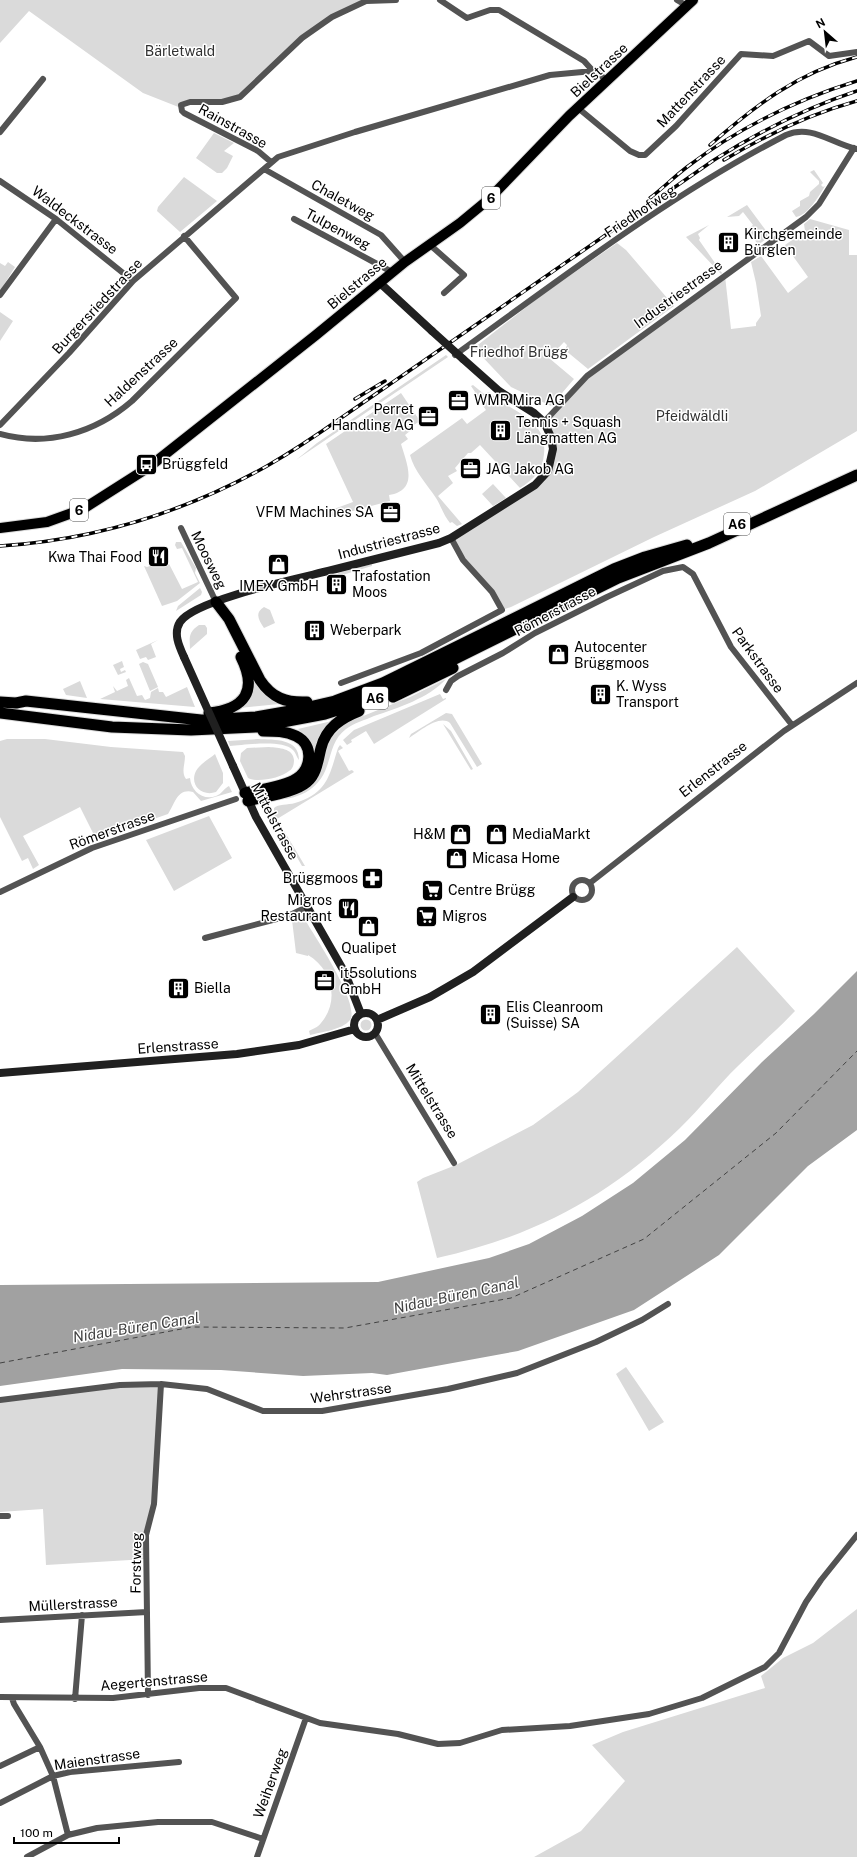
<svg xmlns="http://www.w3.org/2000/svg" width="857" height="1857" font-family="'Public Sans',sans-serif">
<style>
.green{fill:#dadada}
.water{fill:#a1a1a1}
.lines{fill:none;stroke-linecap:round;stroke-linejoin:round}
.ferry{stroke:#424242;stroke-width:1;stroke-dasharray:5 4;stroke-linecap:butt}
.primary-casing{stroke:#dbdbdb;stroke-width:12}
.highway-casing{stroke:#dbdbdb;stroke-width:13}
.street{stroke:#535353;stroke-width:6}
.secondary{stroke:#202020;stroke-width:8}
.primary{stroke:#000;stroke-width:10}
.highway{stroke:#000;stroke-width:11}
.rail-casing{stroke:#000;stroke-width:3.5}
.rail{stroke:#fff;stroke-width:2;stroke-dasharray:6;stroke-linecap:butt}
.secondary-bridge{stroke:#202020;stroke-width:8}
.labels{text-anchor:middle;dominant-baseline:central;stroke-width:3;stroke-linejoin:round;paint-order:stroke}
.shield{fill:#fff;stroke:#4c4c4c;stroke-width:1}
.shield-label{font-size:13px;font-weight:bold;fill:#000}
.park-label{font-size:14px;fill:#313131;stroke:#fff}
.street-label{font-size:14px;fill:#000;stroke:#fff}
.poi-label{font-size:14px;fill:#000;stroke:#fff;text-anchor:start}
.water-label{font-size:15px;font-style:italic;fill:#424242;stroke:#fff}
</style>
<rect width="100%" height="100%" fill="#fff"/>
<!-- green -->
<path class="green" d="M 0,0 L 396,0 L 366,1 L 332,17 L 232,100 L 190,102 L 181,108 L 143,93 L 29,11 L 0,43 Z
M 214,133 L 234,143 L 224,151 L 233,156 L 227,168 L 222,173 L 217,173 L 196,158 Z
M 814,170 L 823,183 L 821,185 L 823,187 L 825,186 C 819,196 807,216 796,217 L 792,211 L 800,206 L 800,201 L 809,196 L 810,192 L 819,184 L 819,181 L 810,172 Z
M 184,177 L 217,201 L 180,232 L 157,211 L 158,207 Z
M 747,205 L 770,236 L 758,245 L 748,229 L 753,225 L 743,212 L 739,216 L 727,217 Z
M 810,219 L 849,230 L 849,255 L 857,255 L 857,431 L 755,491 L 654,537 L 511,607 L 502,610 L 492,592 L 463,560 L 451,538 L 535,485 L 552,458 L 544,422 L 576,387 L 725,276 L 731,329 L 756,326 L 756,323 L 761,316 L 756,283 L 751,262 L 761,256 L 788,293 L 808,277 L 785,245 L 805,231 L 804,224 Z
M 709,225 L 698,234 L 700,238 L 699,240 L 722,273 L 721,274 L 686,237 Z
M 617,243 L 626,250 L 674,306 L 588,369 L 565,350 L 567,345 L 564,342 L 549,358 L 574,379 L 551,406 L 511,387 L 474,348 L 543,294 Z
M 8,262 L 15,267 L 0,291 L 0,263 L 5,266 Z
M 0,312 L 13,321 L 0,341 Z
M 446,355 L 448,357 L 296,460 L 317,443 Z
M 473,385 L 484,394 L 489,392 C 510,412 548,418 544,454 C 543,470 533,480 520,488 L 480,445 L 471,453 L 468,453 L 455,468 L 457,471 L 448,476 L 453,483 L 438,496 L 462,524 L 457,526 L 452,522 L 450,523 C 444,516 441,506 436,498 C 427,484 414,471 410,455 L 462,418 L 467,424 L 486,410 L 474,393 L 475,392 L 471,386 Z
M 401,393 L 420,421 L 409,428 L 410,431 L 405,435 L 408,439 L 401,444 C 407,464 419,490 389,495 L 390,501 L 326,518 L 323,513 L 353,502 L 326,444 Z
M 493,484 L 506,498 L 493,506 L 482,494 Z
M 176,542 L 181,542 L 196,568 L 195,573 L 200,583 L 177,601 L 162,606 L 144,566 L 147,567 L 167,560 L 182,589 L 198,582 L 182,548 L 177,549 L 175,545 Z
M 372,564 L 372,566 L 339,576 L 338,573 Z
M 200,588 L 202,592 L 201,595 L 176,611 L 178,606 Z
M 264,607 L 270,610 L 275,623 L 264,628 C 259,620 254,613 264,607 Z
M 199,625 L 205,625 L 207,628 L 207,634 L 190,649 C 190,639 187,633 199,625 Z
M 158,640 L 151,644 L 156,657 L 148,660 L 146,657 L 140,659 L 136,650 Z
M 122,661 L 124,667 L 120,669 L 121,672 L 125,670 L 126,672 L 118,675 L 113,665 Z
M 143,662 L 148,664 L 158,687 L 150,691 L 139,664 Z
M 251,674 L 262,692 L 279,704 L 240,708 Z
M 129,678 L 137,696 L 142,695 L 145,700 L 150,698 L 151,692 L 158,688 L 159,692 L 163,692 L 166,697 L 187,687 L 195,707 L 100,699 L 115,692 L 113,686 L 117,691 L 128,686 L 126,680 Z
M 446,679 C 429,698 398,708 374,716 C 365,720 354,723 346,729 C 333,739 332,752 327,766 C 319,791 296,800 272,800 L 321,771 L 327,747 L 332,737 L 346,723 L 410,697 Z
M 80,681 L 87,698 L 66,695 L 63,689 Z
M 440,694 L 443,699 L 446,698 L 446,699 L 374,744 L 366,731 L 351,740 L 352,742 L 347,745 L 343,740 L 354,730 Z
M 446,713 L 452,714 L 482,764 L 477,767 L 450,723 C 439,714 419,732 409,738 L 411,734 Z
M 332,721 L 315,753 L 308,739 L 298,729 Z
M 443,724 L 451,731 L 473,769 L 471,770 Z
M 7,739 L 45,739 L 111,747 L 183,752 L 185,756 C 185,765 181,772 186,779 L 190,778 C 191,791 203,801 216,796 C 222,794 224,788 229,786 L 232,792 L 201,801 L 193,792 C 177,788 175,804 168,814 L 96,839 L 80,807 L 23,836 L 39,865 L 33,869 L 28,858 L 22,861 L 0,817 L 0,741 Z
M 258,739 C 275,740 299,738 299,760 C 297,758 296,753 293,750 C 282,739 245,745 230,746 L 228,741 Z
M 340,745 L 343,748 L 338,751 L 349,771 L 352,770 L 354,772 L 277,819 L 305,866 L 302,866 L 274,817 L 274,808 C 278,804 288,805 295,803 C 327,793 329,777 338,748 Z
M 269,747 C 279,748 293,748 294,760 C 294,764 293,769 289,771 C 281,778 257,783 248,778 L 240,761 L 241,753 L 247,748 Z
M 215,754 L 223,773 L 223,783 L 216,792 C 202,797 189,785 196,771 C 200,764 209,759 215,754 Z
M 209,816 L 232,858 L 174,891 L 146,840 Z
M 297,917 L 304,918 C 313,934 361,1004 350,1020 C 342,1030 321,1032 310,1035 L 309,1031 C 314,1028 317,1028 321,1023 C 340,1001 332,969 308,955 L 308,956 L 296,953 L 292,920 Z
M 737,947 L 795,1011 C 777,1030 757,1047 738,1066 C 718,1085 701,1108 680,1128 C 608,1197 535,1236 437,1258 L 417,1182 L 423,1178 L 456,1165 L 533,1125 L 578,1092 Z
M360.5 1025a5.5 5.5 0 1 1 11 0a5.5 5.5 0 1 1-11 0Z
M 626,1367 L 664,1422 L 649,1431 L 616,1374 Z
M 161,1384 L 154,1504 L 146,1535 L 147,1559 L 46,1565 L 43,1509 L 0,1512 L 0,1400 L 120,1385 Z
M 857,1609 L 857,1857 L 534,1857 L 581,1831 L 625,1781 L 592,1745 L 623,1732 L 765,1688 L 761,1676 L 783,1658 L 813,1643 Z"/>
<!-- water -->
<path class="water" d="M 857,971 L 857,1130 L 808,1166 L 719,1255 L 634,1310 L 518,1351 L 387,1375 L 372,1373 L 303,1376 L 221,1370 L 122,1369 L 0,1386 L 0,1285 L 378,1282 L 489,1258 L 529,1244 L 582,1216 L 633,1183 L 685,1140 L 762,1062 L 814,1014 Z"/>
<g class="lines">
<!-- ferry -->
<path class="ferry" d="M 0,1363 L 192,1327 L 345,1328 L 511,1298 L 644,1239 L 776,1133 L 857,1051"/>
<defs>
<path id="primary" d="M 0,528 L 47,522 L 83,509 L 149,467 L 316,335 L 405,262 L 460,223 L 489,199 L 569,116 L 693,0"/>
<path id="highway" d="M 216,602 L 229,619 L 260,680 C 272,698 286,703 307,702
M 393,697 L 453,668
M 0,702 L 16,703 L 26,701 L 201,720 L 256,717 L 296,710 L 335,701 L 383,683 L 614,569 L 645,557 L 687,545
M 0,713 L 112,727 L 191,730 L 256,727 L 325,714 L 376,698 L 618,578 L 709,543 L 857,475
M 209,713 C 245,709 258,691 241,657
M 245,793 C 260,789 282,788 296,779 C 311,770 315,745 296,736 C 286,731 274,731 263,731
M 248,801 C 265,796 294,793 307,782 C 317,774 318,759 321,748 C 326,728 341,718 359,711"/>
</defs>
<!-- primary casing -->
<use href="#primary" class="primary-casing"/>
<!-- highway casing -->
<use href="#highway" class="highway-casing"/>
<!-- street -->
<path class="street" d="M 440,0 L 467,18 L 490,10 L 499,10 L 584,61 L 593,71
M 677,0 L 687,6
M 578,108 L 630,151 L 639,155 L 645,155 L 676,126 L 741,54 L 773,56 L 809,41 L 829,56 L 857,52
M 0,132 L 43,79
M 271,162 L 258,151 L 184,113 L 182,111 L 181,105 L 190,102 L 222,102 L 240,97 L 302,38 L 332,17 L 366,1 L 396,0
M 264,169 L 381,235 L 405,262
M 0,181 L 56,219 L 133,281
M 294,219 L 392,272
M 429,244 L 464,275 L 444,293
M 0,295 L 56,219
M 455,355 C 562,278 668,196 786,135 C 812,124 832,144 857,149
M 544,422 L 587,376 L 806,217 L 819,204 L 854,148
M 0,425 L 69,353 L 133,281 L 278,157 L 355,132 L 550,75 L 593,71 L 598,72 L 607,82
M 0,434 C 47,447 95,433 132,401 L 236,298 L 184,236
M 181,528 L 216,602
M 341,683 L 421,653 L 502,610 L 492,592 L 463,560 L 451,538
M 446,690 L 451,681 L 458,676 L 503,653 L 535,633 L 607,597 L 663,571 L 683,567 L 693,574 L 731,647 L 792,725
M572 890a10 10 0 1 1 20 0a10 10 0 1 1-20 0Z
M 590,883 L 784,731 L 857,683
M 0,892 L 92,848 L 236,799
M 205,938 L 288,916 L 307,907
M 375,1033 L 454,1163
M 0,1400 L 120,1385 L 161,1384 L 207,1389 L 263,1411 L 322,1411 L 448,1389 L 517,1373 L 596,1342 L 642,1320 L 668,1304
M 0,1516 L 8,1516
M 0,1620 L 147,1612
M 148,1695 L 146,1535 L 154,1504 L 161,1384
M 0,1697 L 113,1698 L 199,1688 L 226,1688 L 320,1723 L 398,1734 L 438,1744 L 460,1743 L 502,1730 L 570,1726 L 649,1714 L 702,1698 L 765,1667 L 779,1653 L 806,1602 L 821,1580 L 857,1535
M 12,1698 L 14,1704 L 40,1747 L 53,1776 L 68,1835
M 75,1699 L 82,1615
M 0,1766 L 40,1747
M 0,1803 L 53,1776 L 70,1772 L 179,1762
M 27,1857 L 68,1835 L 97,1828 L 158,1822 L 212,1822 L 263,1839
M 257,1857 L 306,1718"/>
<!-- secondary -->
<path class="secondary" d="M 380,283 L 432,331
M 184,657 C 179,646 173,633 180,622 C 194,600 300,578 328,571 C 365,562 402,552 439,543 L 451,538 L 535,485 L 548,471 L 553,449 L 551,437 L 544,422 L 534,413 L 499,391 L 463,359
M 233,766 L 256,817 L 345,973 L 361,1014
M354 1025a12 12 0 1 1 24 0a12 12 0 1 1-24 0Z
M 377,1020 L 430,997 L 473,972 L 573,897
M 0,1073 L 237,1054 L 299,1045 L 355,1029"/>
<!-- primary -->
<use href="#primary" class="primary"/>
<!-- highway -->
<use href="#highway" class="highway"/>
<defs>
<path id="rail" d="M 710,145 C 756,105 797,73 857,57
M 724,160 C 766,135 810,114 857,101
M 650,198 C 663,188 674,177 687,167 C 738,128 796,100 857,81
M 355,399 L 385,381
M 0,546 C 94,540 185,512 267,466 C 293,451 317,435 341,418 L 714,160 C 760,131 806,108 857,91"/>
</defs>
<!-- rail casing -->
<use href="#rail" class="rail-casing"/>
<!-- rail -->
<use href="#rail" class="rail"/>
<!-- secondary-bridge -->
<path class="secondary-bridge" d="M 432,331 L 463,359
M 184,657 L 233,766"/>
</g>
<!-- icons -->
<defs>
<symbol id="building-square" viewBox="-11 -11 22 22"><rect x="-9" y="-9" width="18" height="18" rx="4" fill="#000" stroke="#fff"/><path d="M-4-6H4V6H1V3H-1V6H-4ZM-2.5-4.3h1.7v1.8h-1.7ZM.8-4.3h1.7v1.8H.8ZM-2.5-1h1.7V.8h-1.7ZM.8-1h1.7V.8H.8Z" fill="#fff"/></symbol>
<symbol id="office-square" viewBox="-11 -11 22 22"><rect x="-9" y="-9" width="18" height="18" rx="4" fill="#000" stroke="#fff"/><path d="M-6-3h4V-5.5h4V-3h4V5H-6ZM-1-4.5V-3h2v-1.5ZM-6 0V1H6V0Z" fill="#fff"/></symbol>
<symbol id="bus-square" viewBox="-11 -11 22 22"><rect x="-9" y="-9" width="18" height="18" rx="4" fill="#000" stroke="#fff"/><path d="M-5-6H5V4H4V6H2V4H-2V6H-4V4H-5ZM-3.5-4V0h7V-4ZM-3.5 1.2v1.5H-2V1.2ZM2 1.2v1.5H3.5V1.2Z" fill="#fff"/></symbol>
<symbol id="restaurant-square" viewBox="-11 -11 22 22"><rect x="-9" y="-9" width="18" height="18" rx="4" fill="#000" stroke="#fff"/><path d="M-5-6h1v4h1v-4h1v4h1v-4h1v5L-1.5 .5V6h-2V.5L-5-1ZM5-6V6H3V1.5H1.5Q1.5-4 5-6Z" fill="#fff"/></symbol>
<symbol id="shop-square" viewBox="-11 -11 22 22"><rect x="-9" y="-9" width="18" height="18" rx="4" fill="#000" stroke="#fff"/><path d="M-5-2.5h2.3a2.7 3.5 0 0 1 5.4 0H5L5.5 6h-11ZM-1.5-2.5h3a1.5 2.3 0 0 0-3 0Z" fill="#fff"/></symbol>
<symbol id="pharmacy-square" viewBox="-11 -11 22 22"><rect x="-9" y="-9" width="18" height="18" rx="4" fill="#000" stroke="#fff"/><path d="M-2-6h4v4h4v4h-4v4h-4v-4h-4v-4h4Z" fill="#fff"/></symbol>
<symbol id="supermarket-square" viewBox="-11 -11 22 22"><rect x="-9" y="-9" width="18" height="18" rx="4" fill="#000" stroke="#fff"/><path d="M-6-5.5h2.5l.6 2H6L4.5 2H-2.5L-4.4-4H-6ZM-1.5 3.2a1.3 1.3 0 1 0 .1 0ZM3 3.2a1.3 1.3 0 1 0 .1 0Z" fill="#fff"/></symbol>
</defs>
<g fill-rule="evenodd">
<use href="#building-square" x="716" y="230" width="25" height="25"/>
<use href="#office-square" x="446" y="388" width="25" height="25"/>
<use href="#office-square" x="416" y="404" width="25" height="25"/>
<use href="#building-square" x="488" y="418" width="25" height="25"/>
<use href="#bus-square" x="134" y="452" width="25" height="25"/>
<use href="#office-square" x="458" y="456" width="25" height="25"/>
<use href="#office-square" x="378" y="500" width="25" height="25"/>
<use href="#restaurant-square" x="146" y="544" width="25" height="25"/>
<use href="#shop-square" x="266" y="552" width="25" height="25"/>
<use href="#building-square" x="324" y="572" width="25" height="25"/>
<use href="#building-square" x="302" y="618" width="25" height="25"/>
<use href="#shop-square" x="546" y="642" width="25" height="25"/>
<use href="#building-square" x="588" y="682" width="25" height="25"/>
<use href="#shop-square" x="448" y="822" width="25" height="25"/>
<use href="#shop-square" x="484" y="822" width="25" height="25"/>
<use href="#shop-square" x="444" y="846" width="25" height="25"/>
<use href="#pharmacy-square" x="360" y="866" width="25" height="25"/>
<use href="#supermarket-square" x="420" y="878" width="25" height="25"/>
<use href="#restaurant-square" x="336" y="896" width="25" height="25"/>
<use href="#supermarket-square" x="414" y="904" width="25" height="25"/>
<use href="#shop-square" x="356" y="914" width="25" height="25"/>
<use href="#office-square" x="312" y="968" width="25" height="25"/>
<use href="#building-square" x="166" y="976" width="25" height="25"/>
<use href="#building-square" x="478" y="1002" width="25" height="25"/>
</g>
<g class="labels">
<!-- shield labels -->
<g class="shield">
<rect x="482" y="187" width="18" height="22" rx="3"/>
<rect x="70" y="499" width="18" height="22" rx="3"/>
<rect x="724" y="513" width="26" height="22" rx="3"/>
<rect x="362" y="687" width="26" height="22" rx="3"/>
</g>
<g class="shield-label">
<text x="491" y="198">6</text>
<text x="79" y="510">6</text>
<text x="737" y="524">A6</text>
<text x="375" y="698">A6</text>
</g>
<!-- park labels -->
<g class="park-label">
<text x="180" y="51">Bärletwald</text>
<text x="519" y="352">Friedhof Brügg</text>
<text x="692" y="416">Pfeidwäldli</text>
</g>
<!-- street labels -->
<g class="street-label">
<text transform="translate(599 70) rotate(-43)">Bielstrasse</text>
<text transform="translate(691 91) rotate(-47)">Mattenstrasse</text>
<text transform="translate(233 126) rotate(29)">Rainstrasse</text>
<text transform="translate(343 200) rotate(29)">Chaletweg</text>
<text transform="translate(640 211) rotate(-34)">Friedhofweg</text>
<text transform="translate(75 220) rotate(37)">Waldeckstrasse</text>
<text transform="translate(338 229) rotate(28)">Tulpenweg</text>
<text transform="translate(357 283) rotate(-40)">Bielstrasse</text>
<text transform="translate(678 294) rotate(-36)">Industriestrasse</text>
<text transform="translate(97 306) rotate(-47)">Burgersriedstrasse</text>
<text transform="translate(141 372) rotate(-43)">Haldenstrasse</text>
<text transform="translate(389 541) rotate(-15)">Industriestrasse</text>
<text transform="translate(209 560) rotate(64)">Moosweg</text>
<text transform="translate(555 611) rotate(-28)">Römerstrasse</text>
<text transform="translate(758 660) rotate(54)">Parkstrasse</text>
<text transform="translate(713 769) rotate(-38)">Erlenstrasse</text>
<text transform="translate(275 821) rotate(62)">Mittelstrasse</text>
<text transform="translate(112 830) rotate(-20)">Römerstrasse</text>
<text transform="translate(178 1046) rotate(-4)">Erlenstrasse</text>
<text transform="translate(432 1101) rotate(58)">Mittelstrasse</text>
<text transform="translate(351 1393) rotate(-8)">Wehrstrasse</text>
<text transform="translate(136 1563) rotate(-89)">Forstweg</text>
<text transform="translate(73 1604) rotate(-3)">Müllerstrasse</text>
<text transform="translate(154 1681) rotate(-5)">Aegertenstrasse</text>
<text transform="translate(97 1759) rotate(-8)">Maienstrasse</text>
<text transform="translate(270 1783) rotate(-70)">Weiherweg</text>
</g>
<!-- poi labels -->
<g class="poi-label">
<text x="744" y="234">Kirchgemeinde<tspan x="744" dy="16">Bürglen</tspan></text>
<text x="474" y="400">WMR Mira AG</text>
<text x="414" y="409" text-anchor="end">Perret<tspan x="414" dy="16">Handling AG</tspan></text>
<text x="516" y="422">Tennis + Squash<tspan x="516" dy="16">Längmatten AG</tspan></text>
<text x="162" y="464">Brüggfeld</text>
<text x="486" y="469">JAG Jakob AG</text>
<text x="374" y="512" text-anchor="end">VFM Machines SA</text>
<text x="142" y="557" text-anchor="end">Kwa Thai Food</text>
<text x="352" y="576">Trafostation<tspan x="352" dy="16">Moos</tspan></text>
<text x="279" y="586" text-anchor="middle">IMEX GmbH</text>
<text x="330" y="630">Weberpark</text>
<text x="574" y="647">Autocenter<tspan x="574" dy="16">Brüggmoos</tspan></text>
<text x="616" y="686">K. Wyss<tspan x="616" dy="16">Transport</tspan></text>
<text x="446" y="834" text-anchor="end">H&amp;M</text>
<text x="512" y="834">MediaMarkt</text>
<text x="472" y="858">Micasa Home</text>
<text x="358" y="878" text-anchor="end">Brüggmoos</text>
<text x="448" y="890">Centre Brügg</text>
<text x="332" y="900" text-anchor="end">Migros<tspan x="332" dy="16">Restaurant</tspan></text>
<text x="442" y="916">Migros</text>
<text x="369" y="948" text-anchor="middle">Qualipet</text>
<text x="340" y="973">it5solutions<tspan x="340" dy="16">GmbH</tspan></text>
<text x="194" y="988">Biella</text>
<text x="506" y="1007">Elis Cleanroom<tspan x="506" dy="16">(Suisse) SA</tspan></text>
</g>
<!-- water labels -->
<g class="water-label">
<text transform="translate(456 1295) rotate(-12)">Nidau-Büren Canal</text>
<text transform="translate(136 1327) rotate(-9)">Nidau-Büren Canal</text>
</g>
</g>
<!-- north arrow -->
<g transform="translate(825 32) rotate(332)" stroke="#ffffff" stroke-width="3" paint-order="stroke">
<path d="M0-3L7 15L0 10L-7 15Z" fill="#000000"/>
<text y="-6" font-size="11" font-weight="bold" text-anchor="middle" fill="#000000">N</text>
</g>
<!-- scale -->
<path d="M14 1837v6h105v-6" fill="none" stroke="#000000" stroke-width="2"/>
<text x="20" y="1837" font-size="12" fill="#000000" stroke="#ffffff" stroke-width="3" paint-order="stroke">100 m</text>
</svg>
